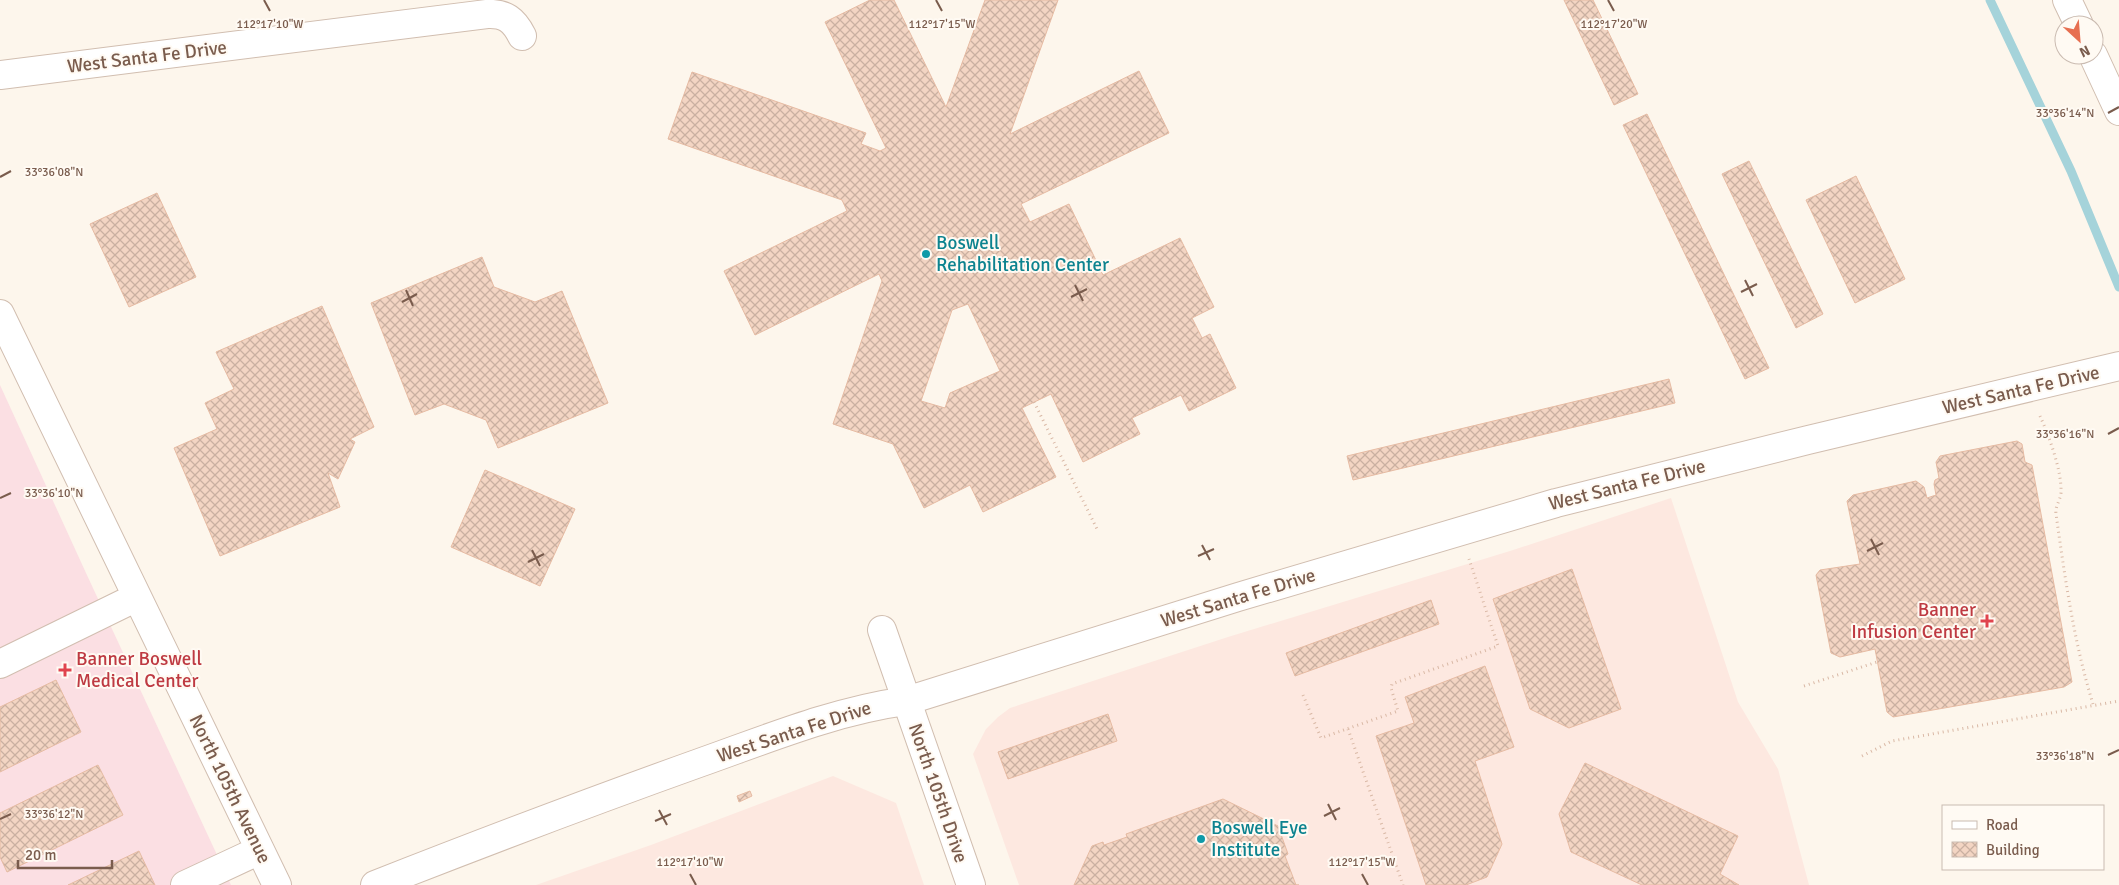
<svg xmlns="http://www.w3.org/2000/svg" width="2119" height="885" font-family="Signika,sans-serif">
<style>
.commercial{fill:#fde8e0}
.medical{fill:#fbdfe3}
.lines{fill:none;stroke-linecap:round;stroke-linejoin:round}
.stream{stroke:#a5d3da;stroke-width:9}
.building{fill:url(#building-cross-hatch);stroke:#e6bba3;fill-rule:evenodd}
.minor-casing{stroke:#d1beb0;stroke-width:30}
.path{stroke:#d9b8a5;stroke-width:3;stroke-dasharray:1 4;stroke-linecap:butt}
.minor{stroke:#fff;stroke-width:28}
.ticks{fill:none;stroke:#7a5c4d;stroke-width:2}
.culture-dot{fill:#0f9aa8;stroke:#fffaf3;stroke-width:2}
.health-dot{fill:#e0444e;stroke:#fffaf3;stroke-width:2}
.labels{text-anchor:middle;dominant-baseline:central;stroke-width:4;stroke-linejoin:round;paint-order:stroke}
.street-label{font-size:19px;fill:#7a5c4d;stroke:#fffaf3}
.culture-label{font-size:19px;fill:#0d838f;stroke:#fffaf3;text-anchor:start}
.health-label{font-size:19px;fill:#be3a42;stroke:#fffaf3;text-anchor:end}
.ticks-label{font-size:12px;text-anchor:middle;fill:#7a5c4d;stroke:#fffaf3;stroke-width:4;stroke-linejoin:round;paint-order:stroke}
</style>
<defs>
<pattern id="building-cross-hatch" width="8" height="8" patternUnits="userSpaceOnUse" patternTransform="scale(1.25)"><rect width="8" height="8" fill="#f3d5c3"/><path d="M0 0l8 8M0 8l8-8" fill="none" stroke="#cab0a1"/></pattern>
</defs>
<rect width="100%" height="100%" fill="#fdf6ec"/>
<!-- commercial -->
<path class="commercial" d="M 1671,498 L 1738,702 L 1778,769 L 1809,885 L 1019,885 L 973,754 L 986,729 L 998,717 L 1010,708 L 1228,637 L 1510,551 Z
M 833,776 L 896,803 L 924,885 L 536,885 L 651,845 Z"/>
<!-- medical -->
<path class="medical" d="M 0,385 L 86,573 L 231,885 L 0,885 Z"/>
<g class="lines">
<!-- stream -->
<path class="stream" d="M 1990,0 L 2071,171 L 2119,287"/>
</g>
<!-- building -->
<path class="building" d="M 870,0 L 894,0 L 946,107 L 985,0 L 1058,0 L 1010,134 L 1139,71 L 1169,133 L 1021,204 L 1030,222 L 1069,204 L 1103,275 L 1180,238 L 1214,307 L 1192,318 L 1202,338 L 1210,334 L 1236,388 L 1189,411 L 1181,395 L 1132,418 L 1140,434 L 1083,462 L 1051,394 L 1022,408 L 1056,477 L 983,512 L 970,485 L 924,508 L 893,444 L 833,424 L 882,281 L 879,274 L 755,335 L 724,271 L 847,211 L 842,200 L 668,139 L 692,72 L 866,133 L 861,144 L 880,151 L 886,148 L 825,22 ZM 968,304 L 1000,371 L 950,393 L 945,408 L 921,401 L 952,310 Z
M 1564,0 L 1593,0 L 1638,94 L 1614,105 Z
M 1647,114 L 1769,368 L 1745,379 L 1623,125 Z
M 1749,161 L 1823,314 L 1796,328 L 1722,174 Z
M 1856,176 L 1905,279 L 1855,303 L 1806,200 Z
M 157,193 L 196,277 L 129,307 L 90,224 Z
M 482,257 L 494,287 L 535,302 L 562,291 L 608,403 L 498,448 L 486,420 L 444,404 L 415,415 L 371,303 Z
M 322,306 L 374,427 L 350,439 L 355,442 L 338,479 L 328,473 L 340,507 L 220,556 L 174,448 L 217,429 L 205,403 L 234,389 L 216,352 Z
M 1669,379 L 1675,403 L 1353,480 L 1347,456 Z
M 2017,441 L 2022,444 L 2025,462 L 2032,465 L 2072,682 L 2064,687 L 1893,717 L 1887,712 L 1875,649 L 1840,657 L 1831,653 L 1816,575 L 1820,570 L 1860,564 L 1847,501 L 1853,495 L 1916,481 L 1924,487 L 1927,498 L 1936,495 L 1934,484 L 1935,480 L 1939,478 L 1936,462 L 1940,456 Z
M 485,470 L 575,509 L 540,586 L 451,547 Z
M 1572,569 L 1621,709 L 1569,728 L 1530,709 L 1493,599 Z
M 1431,600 L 1439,624 L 1295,676 L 1286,653 Z
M 1485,666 L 1514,747 L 1475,761 L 1502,844 L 1487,877 L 1466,885 L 1426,885 L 1376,736 L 1414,723 L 1405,697 Z
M 56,680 L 81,732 L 0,772 L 0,707 Z
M 1108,714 L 1117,741 L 1008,779 L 998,752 Z
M 1585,763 L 1738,836 L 1720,874 L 1739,885 L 1642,885 L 1571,852 L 1559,814 Z
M 98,765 L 123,815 L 7,872 L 0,857 L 0,813 Z
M 750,791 L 752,796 L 739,802 L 737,796 Z
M 1223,799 L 1278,826 L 1288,854 L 1285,856 L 1296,885 L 1299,885 L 1074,885 L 1092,846 L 1103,842 L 1104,845 L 1127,837 L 1126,834 Z
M 139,851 L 155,885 L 68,885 Z"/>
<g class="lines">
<defs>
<path id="minor" d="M 2067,0 L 2079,25
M 2093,55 L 2119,111
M 0,75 L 487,14 C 505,13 514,20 522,36
M 0,314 L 277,885
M 882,630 L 971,885
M 0,664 L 137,597
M 185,885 L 260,850
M 375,885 C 482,843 590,802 699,763 C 767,739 834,711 906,701 L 1238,597 L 1556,503 L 1808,440 L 2119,366"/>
</defs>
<!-- minor casing -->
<use href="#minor" class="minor-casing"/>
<!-- path -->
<path class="path" d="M 1034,402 L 1097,529
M 2040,416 C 2049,436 2062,471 2061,493 C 2060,501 2055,506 2056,514 C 2065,578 2074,643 2093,704
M 1804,686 L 1877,662
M 1303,695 L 1321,738 L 1398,711 L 1391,688 L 1392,684 L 1498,646 L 1469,559
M 1348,729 L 1403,885
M 1862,756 L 1892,741 L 2119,701"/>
<!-- minor -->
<use href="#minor" class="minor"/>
</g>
<!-- ticks -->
<path class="ticks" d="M 264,0 L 270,11M 936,0 L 942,11M 1608,0 L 1614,11M 2108,113 L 2119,107M 0,177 L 11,171M 1745,280 L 1753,296M 1075,285 L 1083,301M 406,290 L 413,306M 1741,292 L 1757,284M 1071,297 L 1087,289M 402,302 L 417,294M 2108,434 L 2119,428M 0,498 L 11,493M 1871,539 L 1879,555M 1202,545 L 1210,560M 532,550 L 540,566M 1867,551 L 1883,543M 1198,556 L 1214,549M 528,562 L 544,554M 2108,755 L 2119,750M 1328,804 L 1336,820M 659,810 L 667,825M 1324,816 L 1340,808M 0,819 L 11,814M 655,821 L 671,814M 690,874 L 696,885M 1362,874 L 1368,885"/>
<!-- markers -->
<g class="culture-dot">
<circle cx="926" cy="254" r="5"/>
<circle cx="1201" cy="839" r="5"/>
</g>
<g class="health-dot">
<path d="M1984.5 613.5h5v5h5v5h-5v5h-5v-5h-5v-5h5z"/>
<path d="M62.5 662.5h5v5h5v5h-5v5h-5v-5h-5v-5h5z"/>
</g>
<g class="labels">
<!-- street labels -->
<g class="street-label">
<text transform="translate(147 57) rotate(-7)">West Santa Fe Drive</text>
<text transform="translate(2021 390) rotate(-13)">West Santa Fe Drive</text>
<text transform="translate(1627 485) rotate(-14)">West Santa Fe Drive</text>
<text transform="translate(1238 598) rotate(-17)">West Santa Fe Drive</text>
<text transform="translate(794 732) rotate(-18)">West Santa Fe Drive</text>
<text transform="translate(230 789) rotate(64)">North 105th Avenue</text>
<text transform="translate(938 793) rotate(71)">North 105th Drive</text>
</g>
<!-- culture labels -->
<g class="culture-label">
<text x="936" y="243">Boswell<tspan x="936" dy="22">Rehabilitation Center</tspan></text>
<text x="1211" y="828">Boswell Eye<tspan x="1211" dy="22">Institute</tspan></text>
</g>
<!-- health labels -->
<g class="health-label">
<text x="1976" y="610">Banner<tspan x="1976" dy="22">Infusion Center</tspan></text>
<text x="76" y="659" text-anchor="start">Banner Boswell<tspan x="76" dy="22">Medical Center</tspan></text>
</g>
</g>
<g class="ticks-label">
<text x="270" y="28">112°17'10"W</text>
<text x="1614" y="28">112°17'20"W</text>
<text x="942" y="28">112°17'15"W</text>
<text x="2065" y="117">33°36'14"N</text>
<text x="54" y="176">33°36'08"N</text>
<text x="2065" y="438">33°36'16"N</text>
<text x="54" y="497">33°36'10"N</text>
<text x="2065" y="760">33°36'18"N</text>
<text x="54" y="818">33°36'12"N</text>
<text x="690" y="866">112°17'10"W</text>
<text x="1362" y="866">112°17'15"W</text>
</g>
<!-- legend -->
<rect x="1942" y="805" width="162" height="65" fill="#fffaf3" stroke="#cabbb1"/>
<rect x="1952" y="821" width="25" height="8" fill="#ffffff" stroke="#cabbb1"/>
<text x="1986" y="830" font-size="15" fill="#7a5c4d">Road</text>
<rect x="1952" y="842" width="25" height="15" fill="url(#building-cross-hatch)" stroke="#cabbb1"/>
<text x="1986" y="855" font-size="15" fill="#7a5c4d">Building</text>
<!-- north arrow -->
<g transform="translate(2079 40) rotate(154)"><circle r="24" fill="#fffaf3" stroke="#cabbb1"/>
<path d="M0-4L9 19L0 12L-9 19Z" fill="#e76f51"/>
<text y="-8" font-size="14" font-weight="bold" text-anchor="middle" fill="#7a5c4d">N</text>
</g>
<!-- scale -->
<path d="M18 860v8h94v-8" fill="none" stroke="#7a5c4d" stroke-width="2.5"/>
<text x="25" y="860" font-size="15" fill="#7a5c4d" stroke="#fffaf3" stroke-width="4" paint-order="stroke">20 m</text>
</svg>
